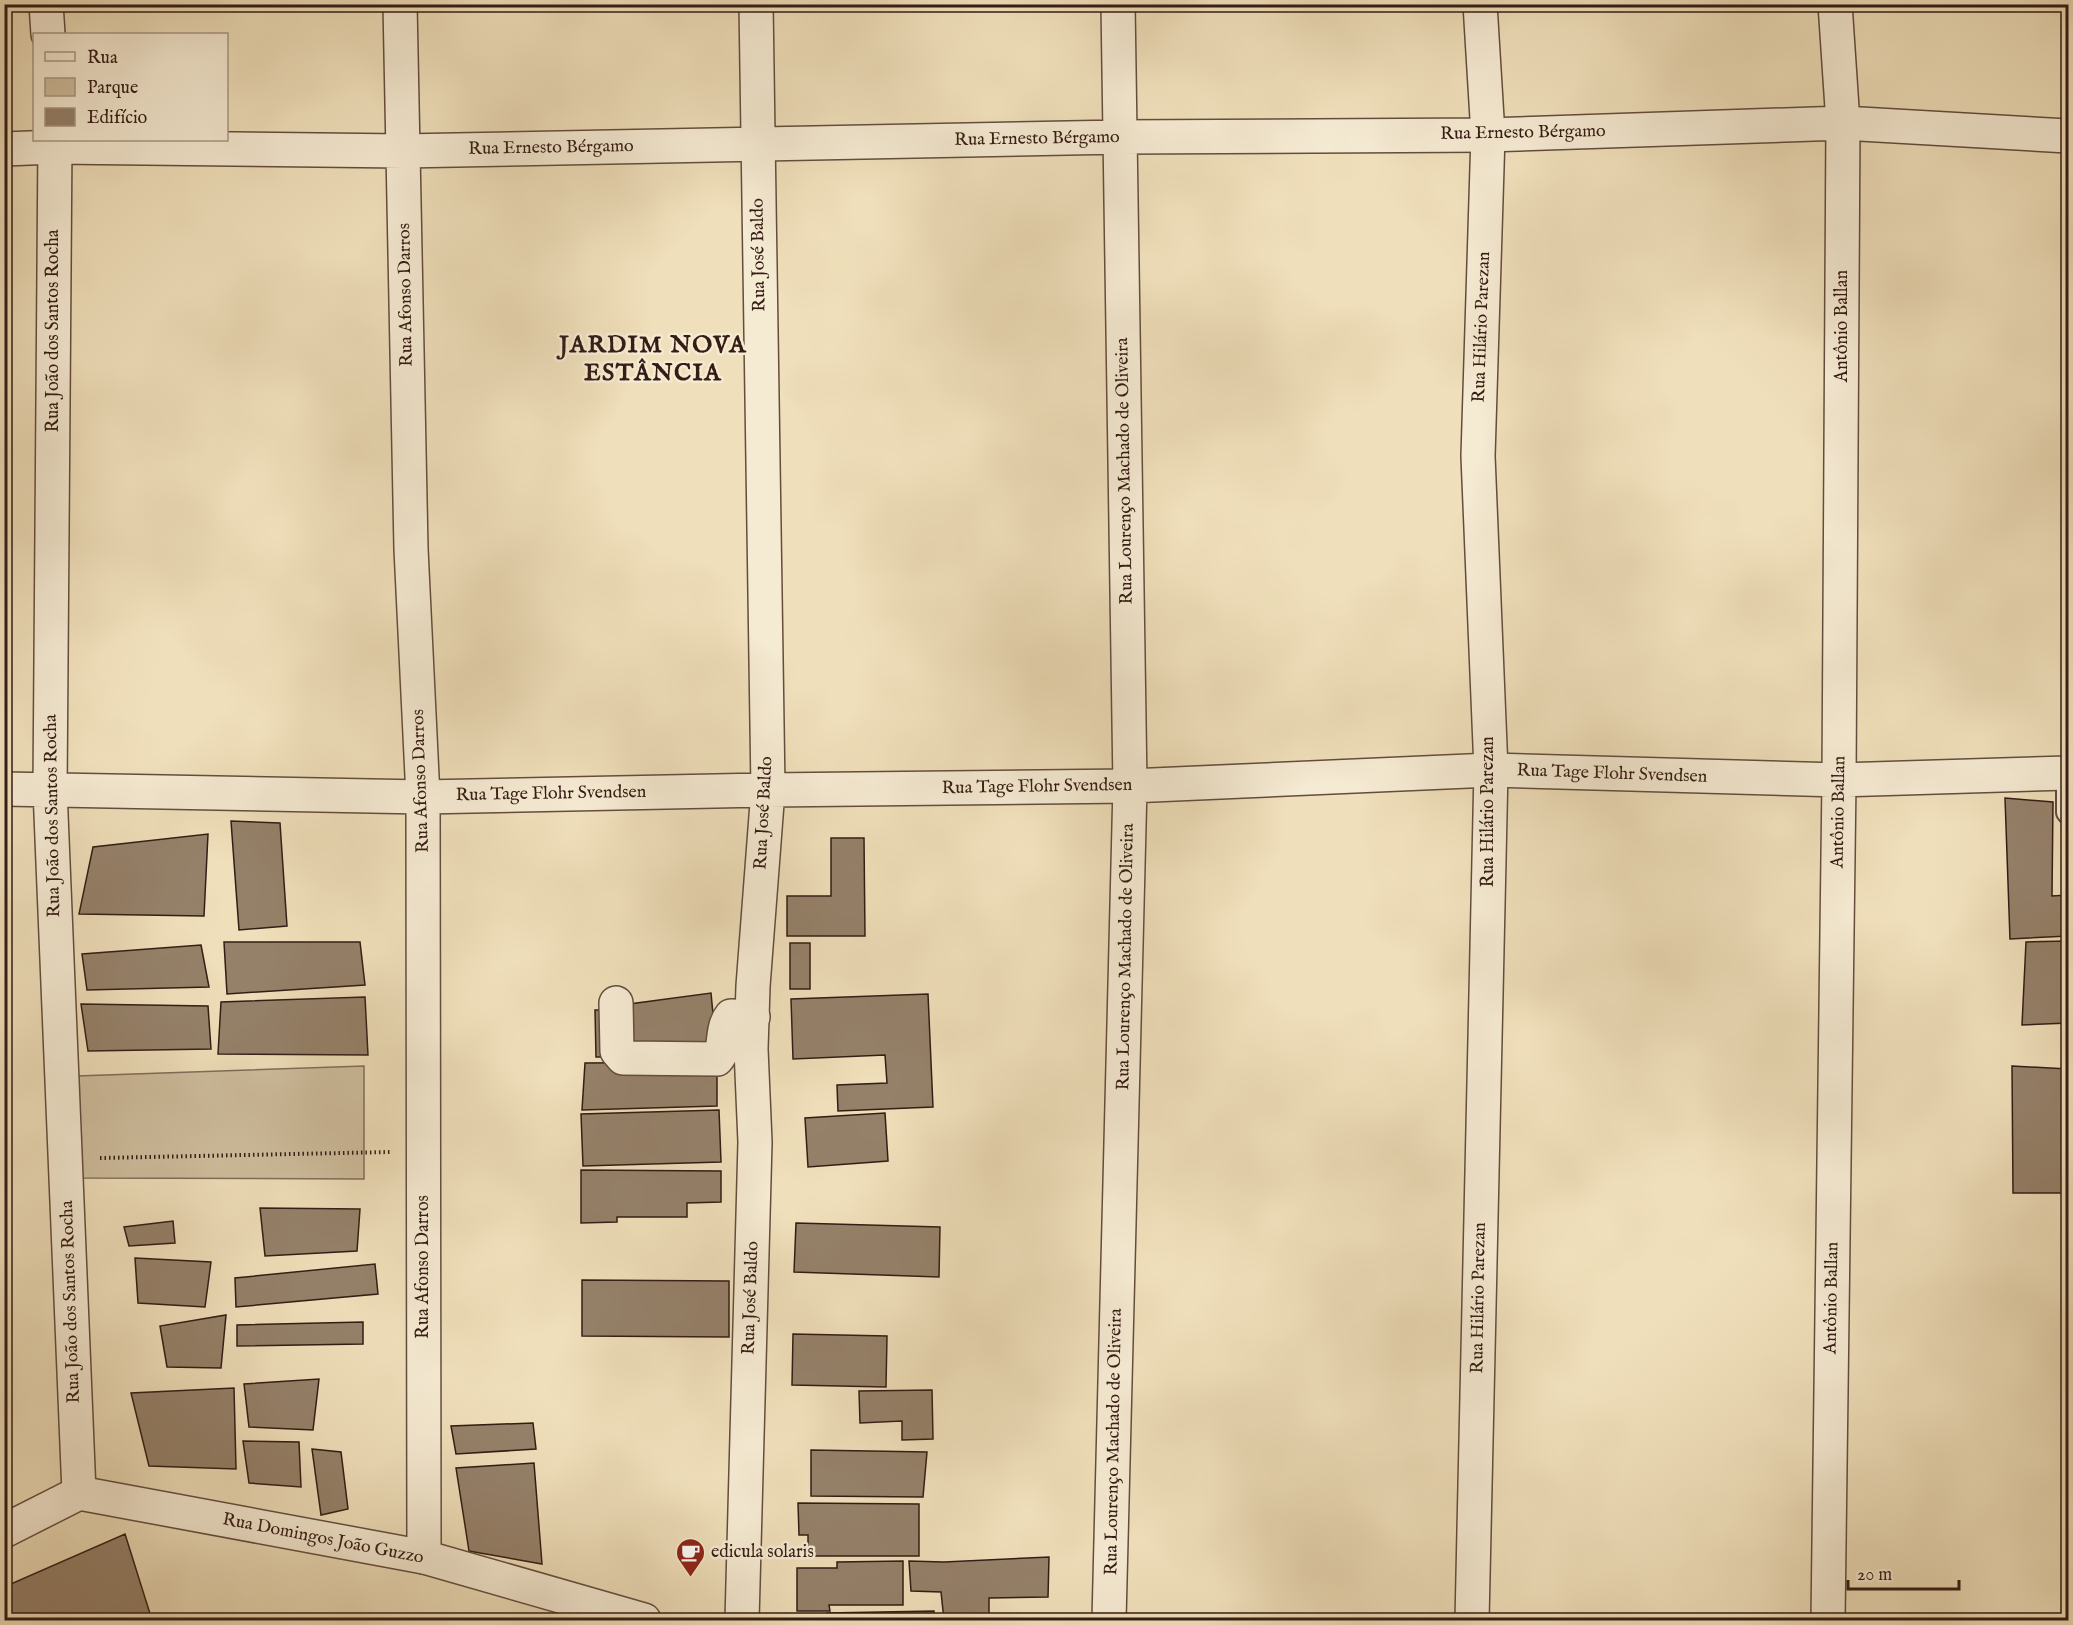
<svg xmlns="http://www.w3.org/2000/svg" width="2073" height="1625" font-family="'IM FELL English',serif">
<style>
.green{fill:#cfbe9e;stroke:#826d59;stroke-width:1.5}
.building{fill:#95816a;stroke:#341c14;stroke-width:1.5}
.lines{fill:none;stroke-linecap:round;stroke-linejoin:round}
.service-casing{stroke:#634d3e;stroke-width:26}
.pedestrian-casing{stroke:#634d3e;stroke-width:36}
.minor-casing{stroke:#634d3e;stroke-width:36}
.tertiary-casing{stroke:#634d3e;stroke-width:36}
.path{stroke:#341c14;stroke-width:4;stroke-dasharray:1.5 3;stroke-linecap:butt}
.service{stroke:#f5ead2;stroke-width:22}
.pedestrian{stroke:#f5ead2;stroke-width:33}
.minor{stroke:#f5ead2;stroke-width:33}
.tertiary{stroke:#f5ead2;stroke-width:33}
.labels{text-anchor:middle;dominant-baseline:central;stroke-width:5;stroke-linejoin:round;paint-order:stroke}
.street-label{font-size:18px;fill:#341c14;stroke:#f5ead2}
.poi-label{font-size:18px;fill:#341c14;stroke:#f5ead2;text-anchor:start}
.district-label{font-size:24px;font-weight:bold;letter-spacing:1.5px;fill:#341c14;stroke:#f5ead2}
</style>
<rect width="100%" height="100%" fill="#efdfba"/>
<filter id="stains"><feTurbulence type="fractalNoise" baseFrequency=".00333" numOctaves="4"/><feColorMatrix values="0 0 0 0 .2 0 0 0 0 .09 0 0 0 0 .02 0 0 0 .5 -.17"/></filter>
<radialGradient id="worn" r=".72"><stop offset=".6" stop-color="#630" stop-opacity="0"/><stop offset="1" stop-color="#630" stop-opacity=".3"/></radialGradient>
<!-- green -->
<path class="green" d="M 364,1066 L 364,1179 L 78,1178 L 77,1076 Z"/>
<!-- building -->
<path class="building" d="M 2005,798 L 2053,802 L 2052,896 L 2068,895 L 2068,936 L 2010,939 Z
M 231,821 L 280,823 L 287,926 L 239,930 Z
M 208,834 L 204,916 L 79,914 L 93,847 Z
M 831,838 L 864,838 L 865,936 L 787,936 L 787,896 L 831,896 Z
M 2068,941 L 2068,1023 L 2022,1025 L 2026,942 Z
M 224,942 L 360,942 L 365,985 L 227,994 Z
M 790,943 L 810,943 L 810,989 L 790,989 Z
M 201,945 L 209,987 L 87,990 L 82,954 Z
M 711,993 L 717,1056 L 623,1055 L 622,1005 Z
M 928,994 L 933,1107 L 838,1111 L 837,1085 L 887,1083 L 885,1055 L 793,1059 L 791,999 Z
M 365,997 L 368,1055 L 218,1054 L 221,1002 Z
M 81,1004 L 208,1006 L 211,1049 L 88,1051 Z
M 595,1010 L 612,1010 L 612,1057 L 596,1057 Z
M 717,1062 L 717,1106 L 582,1110 L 585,1063 Z
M 2012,1066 L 2068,1069 L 2068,1193 L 2013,1193 Z
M 719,1110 L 721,1162 L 583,1166 L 581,1114 Z
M 885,1113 L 888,1161 L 808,1167 L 805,1118 Z
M 581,1170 L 721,1171 L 721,1202 L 687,1203 L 687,1217 L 617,1217 L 617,1222 L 581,1223 Z
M 260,1208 L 360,1209 L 357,1251 L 265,1256 Z
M 173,1221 L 175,1243 L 129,1246 L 124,1227 Z
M 796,1223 L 940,1227 L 939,1277 L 794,1272 Z
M 135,1258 L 211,1262 L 205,1307 L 138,1303 Z
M 375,1264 L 378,1294 L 236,1307 L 235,1278 Z
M 582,1280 L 729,1281 L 729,1337 L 582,1336 Z
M 226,1315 L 221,1368 L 167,1367 L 160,1326 Z
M 363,1322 L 363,1344 L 237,1346 L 237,1325 Z
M 793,1334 L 887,1336 L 886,1387 L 792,1385 Z
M 319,1379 L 313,1430 L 249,1427 L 244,1384 Z
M 234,1388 L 236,1469 L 149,1466 L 131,1393 Z
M 932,1390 L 933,1439 L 902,1440 L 902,1421 L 860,1423 L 859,1391 Z
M 533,1423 L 536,1449 L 456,1454 L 451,1426 Z
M 243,1441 L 299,1442 L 301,1487 L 249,1483 Z
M 312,1449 L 341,1452 L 348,1509 L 321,1515 Z
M 811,1450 L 927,1452 L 923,1497 L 811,1496 Z
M 534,1463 L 542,1564 L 469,1551 L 456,1468 Z
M 798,1503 L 919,1504 L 919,1556 L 808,1556 L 808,1535 L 799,1535 Z
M 125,1534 L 152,1620 L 4,1620 L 4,1587 Z
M 1049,1557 L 1048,1597 L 989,1598 L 989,1620 L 944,1620 L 941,1592 L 911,1591 L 909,1561 L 944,1562 Z
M 903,1561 L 903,1605 L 829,1605 L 830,1611 L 797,1611 L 797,1568 L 837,1568 L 837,1562 Z
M 934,1611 L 934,1620 L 827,1620 L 827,1613 Z"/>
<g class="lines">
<defs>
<path id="service" d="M 2068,773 L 2068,812"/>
<path id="pedestrian" d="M 616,1003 L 617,1051 L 623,1058 L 717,1059 C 727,1049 720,1030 731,1016 L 753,1017"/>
<path id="minor" d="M 46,4 L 48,34
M 400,4 L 411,549 L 423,797 L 424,1557
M 55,140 L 50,790 L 79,1493
M 4,149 L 55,147 L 403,151 L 1120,137 L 1488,135 L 1843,123 L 2068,136
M 4,789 L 423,797 L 768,790 L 1130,786 L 1491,770 L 1839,780 L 2068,773
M 742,1620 L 755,1142 L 751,1049 L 753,986 L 768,790 L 756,4
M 1109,1620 L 1130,786 L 1118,4
M 1828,1620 L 1839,780 L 1843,123 L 1835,4"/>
<path id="tertiary" d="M 4,1531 L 79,1493 L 424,1557 L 644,1620
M 1472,1620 L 1491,770 L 1478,456 L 1488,135 L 1480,4"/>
</defs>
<!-- service casing -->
<use href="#service" class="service-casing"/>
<!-- pedestrian casing -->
<use href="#pedestrian" class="pedestrian-casing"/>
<!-- minor casing -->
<use href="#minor" class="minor-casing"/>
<!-- tertiary casing -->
<use href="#tertiary" class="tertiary-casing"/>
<!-- path -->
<path class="path" d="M 100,1158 L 390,1152"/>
<!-- service -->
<use href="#service" class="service"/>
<!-- pedestrian -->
<use href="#pedestrian" class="pedestrian"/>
<!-- minor -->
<use href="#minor" class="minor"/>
<!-- tertiary -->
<use href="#tertiary" class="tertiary"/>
</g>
<!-- icons -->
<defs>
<symbol id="cafe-pin" viewBox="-11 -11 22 30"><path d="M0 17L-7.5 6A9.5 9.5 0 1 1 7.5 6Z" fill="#8f2418" stroke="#f5ead2"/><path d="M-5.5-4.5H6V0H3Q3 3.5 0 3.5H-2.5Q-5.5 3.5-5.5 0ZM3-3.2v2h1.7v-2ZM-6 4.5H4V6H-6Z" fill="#fff"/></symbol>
</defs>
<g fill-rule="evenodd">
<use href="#cafe-pin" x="674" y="1536" width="33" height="45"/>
</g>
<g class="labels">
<!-- street labels -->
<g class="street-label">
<text transform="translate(1523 133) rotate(-1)">Rua Ernesto Bérgamo</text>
<text transform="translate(1037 139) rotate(-1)">Rua Ernesto Bérgamo</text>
<text transform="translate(551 148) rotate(-1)">Rua Ernesto Bérgamo</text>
<text transform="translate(759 255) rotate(-91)">Rua José Baldo</text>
<text transform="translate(406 295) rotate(-91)">Rua Afonso Darros</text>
<text transform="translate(1842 326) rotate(-90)">Antônio Ballan</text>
<text transform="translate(1482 327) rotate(-88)">Rua Hilário Parezan</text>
<text transform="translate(53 331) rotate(-90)">Rua João dos Santos Rocha</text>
<text transform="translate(1125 471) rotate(-91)">Rua Lourenço Machado de Oliveira</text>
<text transform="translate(1612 774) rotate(2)">Rua Tage Flohr Svendsen</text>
<text transform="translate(421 781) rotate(-92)">Rua Afonso Darros</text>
<text transform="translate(1037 787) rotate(-1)">Rua Tage Flohr Svendsen</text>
<text transform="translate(551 794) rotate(-1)">Rua Tage Flohr Svendsen</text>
<text transform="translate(1488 812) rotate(-90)">Rua Hilário Parezan</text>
<text transform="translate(1839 812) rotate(-89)">Antônio Ballan</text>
<text transform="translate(764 813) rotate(-87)">Rua José Baldo</text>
<text transform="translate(53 816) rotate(-91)">Rua João dos Santos Rocha</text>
<text transform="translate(1126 957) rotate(-89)">Rua Lourenço Machado de Oliveira</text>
<text transform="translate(423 1267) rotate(-90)">Rua Afonso Darros</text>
<text transform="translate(751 1298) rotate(-88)">Rua José Baldo</text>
<text transform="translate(1479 1298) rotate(-89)">Rua Hilário Parezan</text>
<text transform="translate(1832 1298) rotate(-89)">Antônio Ballan</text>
<text transform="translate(71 1302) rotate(-92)">Rua João dos Santos Rocha</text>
<text transform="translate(1114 1442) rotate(-89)">Rua Lourenço Machado de Oliveira</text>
<text transform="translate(323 1539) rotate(11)">Rua Domingos João Guzzo</text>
</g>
<!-- poi labels -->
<g class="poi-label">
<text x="711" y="1552">edicula solaris</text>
</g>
<!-- district labels -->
<g class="district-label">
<text x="653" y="345">JARDIM NOVA<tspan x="653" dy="28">ESTÂNCIA</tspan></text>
</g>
</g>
<!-- margin -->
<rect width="2073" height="1625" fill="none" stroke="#efdfba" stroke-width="24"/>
<rect x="6" y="6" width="2061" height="1613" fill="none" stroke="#341c14" stroke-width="3"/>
<rect x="12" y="12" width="2049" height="1601" fill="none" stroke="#341c14" stroke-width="1.5"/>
<!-- legend -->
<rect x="33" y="33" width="195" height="108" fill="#f5ead2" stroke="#a89886" stroke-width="1.5"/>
<rect x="45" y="52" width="30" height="9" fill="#f5ead2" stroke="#a89886" stroke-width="1.5"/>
<text x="87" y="63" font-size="18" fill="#341c14">Rua</text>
<rect x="45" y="78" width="30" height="18" fill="#cfbe9e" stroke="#a89886" stroke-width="1.5"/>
<text x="87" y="93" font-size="18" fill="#341c14">Parque</text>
<rect x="45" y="108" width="30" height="18" fill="#95816a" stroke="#a89886" stroke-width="1.5"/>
<text x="87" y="123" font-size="18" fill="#341c14">Edifício</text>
<!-- scale -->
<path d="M1848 1580v9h111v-9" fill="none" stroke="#341c14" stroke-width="3"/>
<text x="1857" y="1580" font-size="18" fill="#341c14" stroke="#f5ead2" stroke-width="4.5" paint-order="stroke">20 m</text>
<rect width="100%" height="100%" filter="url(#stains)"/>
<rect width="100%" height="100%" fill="url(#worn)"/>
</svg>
